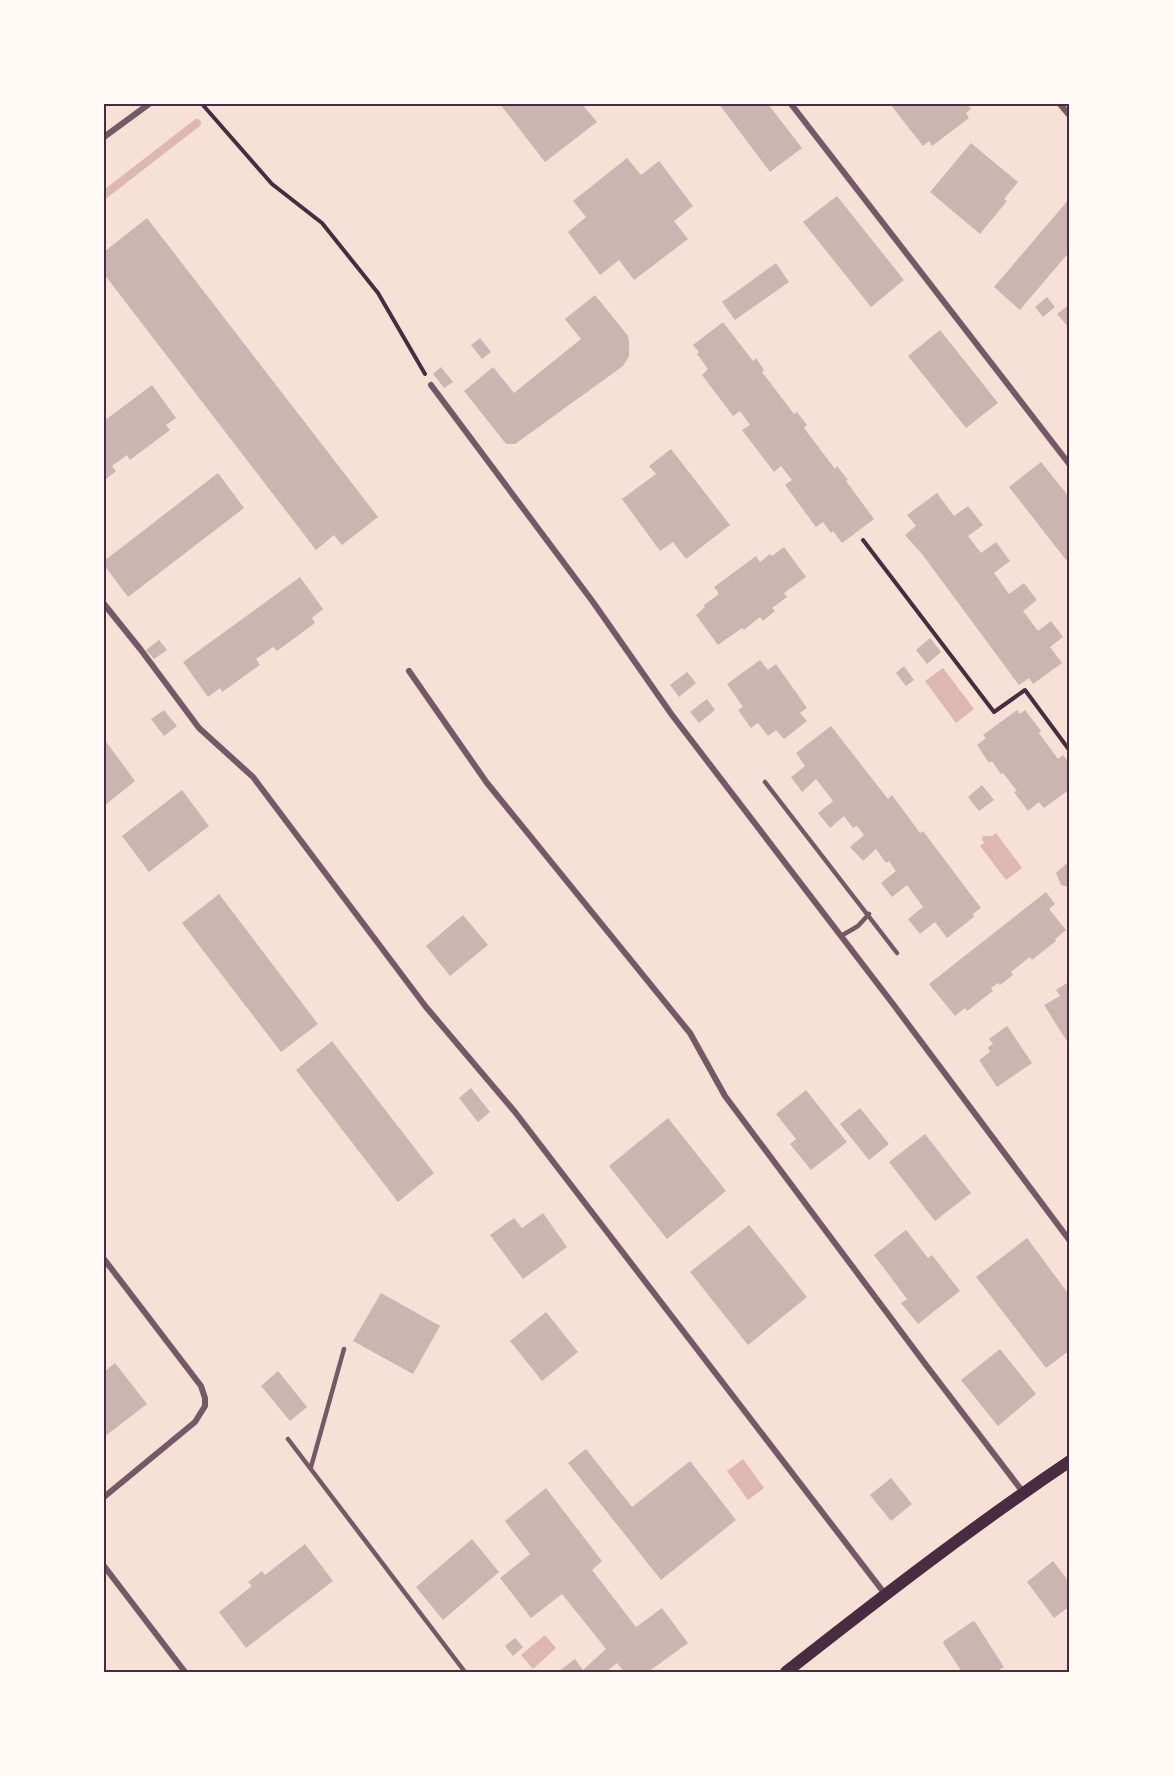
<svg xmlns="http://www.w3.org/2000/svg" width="1173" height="1776" font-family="Bitter,serif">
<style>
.water{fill:#dcb8b0}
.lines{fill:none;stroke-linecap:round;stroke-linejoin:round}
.stream{stroke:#dcb8b0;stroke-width:8}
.building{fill:#ccb4b1}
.path{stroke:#4a2c40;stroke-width:4}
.service{stroke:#755966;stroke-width:4.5}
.minor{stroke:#755966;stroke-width:6}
.secondary{stroke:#4a2c40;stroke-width:12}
.neatline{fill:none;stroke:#4a2c40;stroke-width:2}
</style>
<rect width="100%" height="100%" fill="#f7e1d7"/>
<!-- water -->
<path class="water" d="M 943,668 L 974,709 L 956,723 L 925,681 Z
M 996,833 L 1022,868 L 1006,880 L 980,846 L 984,843 L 982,839 L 983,836 L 992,836 Z
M 743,1459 L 764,1488 L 748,1500 L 727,1471 Z
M 545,1635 L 556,1648 L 533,1669 L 521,1655 Z"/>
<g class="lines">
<!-- stream -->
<path class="stream" d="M 104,195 L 197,123"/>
</g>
<!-- building -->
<path class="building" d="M 500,104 L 582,104 L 597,122 L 545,162 Z
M 719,104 L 768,104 L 802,148 L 770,172 Z
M 890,104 L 967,104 L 971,109 L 966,113 L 969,118 L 932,146 L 929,141 L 923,146 Z
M 971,143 L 1018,182 L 1004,199 L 1007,201 L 980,234 L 930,192 Z
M 627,158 L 641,175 L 659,161 L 693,206 L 674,221 L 688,239 L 634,280 L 619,260 L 600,275 L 568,232 L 586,217 L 573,201 Z
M 837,196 L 904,280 L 871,307 L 803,222 Z
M 1070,198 L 1070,251 L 1020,310 L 994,287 Z
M 147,218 L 378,517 L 342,545 L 334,535 L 316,550 L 104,274 L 104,252 Z
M 776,263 L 789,282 L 735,320 L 722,302 Z
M 595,295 L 628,336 L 629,343 L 629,356 L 623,366 L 522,439 L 515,444 L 506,444 L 464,391 L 493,367 L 514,393 L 581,339 L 565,319 Z
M 1047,297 L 1055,307 L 1043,317 L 1035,307 Z
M 1070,304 L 1070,329 L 1057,314 Z
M 723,322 L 753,361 L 756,358 L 764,370 L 762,372 L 794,414 L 797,412 L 807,425 L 804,428 L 835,469 L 837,466 L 848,480 L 846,481 L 874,519 L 842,543 L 833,531 L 831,533 L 823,522 L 816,527 L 785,485 L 792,480 L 781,466 L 774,472 L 742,430 L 750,425 L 740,411 L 733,416 L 702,375 L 708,369 L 697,354 L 699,352 L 693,345 Z
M 940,330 L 998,403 L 966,428 L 908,356 Z
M 480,338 L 491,352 L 482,359 L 471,345 Z
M 441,367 L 453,382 L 444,388 L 433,374 Z
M 152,385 L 176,418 L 166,425 L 170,430 L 130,460 L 127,455 L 112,466 L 116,471 L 104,481 L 104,421 Z
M 671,449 L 730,525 L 686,559 L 673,542 L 660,551 L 622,499 L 656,474 L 649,466 Z
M 1041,462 L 1070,498 L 1070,557 L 1066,560 L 1009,487 Z
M 218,473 L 244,508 L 128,597 L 104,565 L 104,561 Z
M 937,493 L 954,516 L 968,506 L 983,525 L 968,536 L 981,553 L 996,542 L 1010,561 L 994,573 L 1009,594 L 1024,583 L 1037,600 L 1023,611 L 1038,631 L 1051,621 L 1063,637 L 1050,647 L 1062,663 L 1033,684 L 1029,678 L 1019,685 L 922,554 L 905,535 L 916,526 L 907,515 Z
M 784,547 L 806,577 L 784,593 L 787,597 L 772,608 L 775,611 L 763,621 L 760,617 L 744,630 L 742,628 L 718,645 L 696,615 L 705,607 L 704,605 L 719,594 L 714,587 L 756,556 L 760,562 L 770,554 L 772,556 Z
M 300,577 L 323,609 L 312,618 L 315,623 L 277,651 L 273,647 L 256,659 L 260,665 L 222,692 L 220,688 L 208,697 L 183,662 Z
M 930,638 L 941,652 L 927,664 L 916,650 Z
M 159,640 L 167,650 L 154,659 L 146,650 Z
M 760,660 L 768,670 L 776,664 L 807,708 L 800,713 L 807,721 L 784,739 L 776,730 L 768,736 L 758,723 L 751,728 L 738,710 L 743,707 L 727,684 Z
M 904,666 L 914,680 L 906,686 L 896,673 Z
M 687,672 L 696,683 L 679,697 L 670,685 Z
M 707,699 L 715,710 L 699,723 L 690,712 Z
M 164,710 L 177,726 L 164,736 L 151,719 Z
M 1017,710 L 1020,714 L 1025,710 L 1041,731 L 1039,733 L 1058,759 L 1063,755 L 1070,764 L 1070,789 L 1044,808 L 1039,802 L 1028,811 L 1014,792 L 1017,791 L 1003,773 L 1001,774 L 992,761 L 989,763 L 977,745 L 986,738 L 983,735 Z
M 831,726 L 888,799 L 892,795 L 920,833 L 923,831 L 981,908 L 973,914 L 974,917 L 947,938 L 935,922 L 920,934 L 908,919 L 923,907 L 907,885 L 892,897 L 881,883 L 896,871 L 889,861 L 886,863 L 876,849 L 863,861 L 850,847 L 864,835 L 857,826 L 853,828 L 844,816 L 830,828 L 818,813 L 833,801 L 816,779 L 802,792 L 791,777 L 805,766 L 796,753 Z
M 104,739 L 135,781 L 104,806 Z
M 982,785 L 994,800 L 979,811 L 968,797 Z
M 182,790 L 209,826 L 149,872 L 122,836 Z
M 1066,864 L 1070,865 L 1070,887 L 1061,885 L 1056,873 Z
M 1046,892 L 1055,904 L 1049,909 L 1066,930 L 1055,939 L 1056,941 L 1032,960 L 1030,957 L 1011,972 L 1013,975 L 1000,985 L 998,983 L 991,988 L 993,991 L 967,1011 L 965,1008 L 955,1016 L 929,984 Z
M 219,894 L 318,1024 L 281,1052 L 182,923 Z
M 463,915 L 488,945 L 450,976 L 426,946 Z
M 1067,983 L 1070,987 L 1070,1046 L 1044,1005 L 1060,996 L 1056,990 Z
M 1007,1026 L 1032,1063 L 997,1087 L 979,1060 L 990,1052 L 988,1047 L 993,1044 L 989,1039 Z
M 332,1041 L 434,1173 L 398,1202 L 296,1070 Z
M 471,1088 L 490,1112 L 478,1122 L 459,1098 Z
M 806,1090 L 847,1142 L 811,1170 L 790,1144 L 796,1139 L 776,1114 Z
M 860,1108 L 889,1144 L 869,1160 L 840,1124 Z
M 668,1118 L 726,1191 L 667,1239 L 609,1166 Z
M 925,1134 L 971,1193 L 935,1221 L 889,1162 Z
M 543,1213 L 567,1247 L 523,1279 L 490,1235 L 514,1218 L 522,1228 Z
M 749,1225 L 807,1297 L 748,1345 L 690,1272 Z
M 906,1230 L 928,1258 L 932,1255 L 960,1291 L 918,1324 L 901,1303 L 907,1299 L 874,1255 Z
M 1027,1238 L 1070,1296 L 1070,1350 L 1046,1368 L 976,1277 Z
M 381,1293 L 440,1326 L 413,1374 L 353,1341 Z
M 546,1312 L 578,1352 L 542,1381 L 510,1341 Z
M 1000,1349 L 1036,1394 L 998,1426 L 961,1380 Z
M 115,1363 L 147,1404 L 104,1437 L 104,1372 Z
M 278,1371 L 307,1407 L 290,1421 L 261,1386 Z
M 586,1449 L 632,1507 L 690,1461 L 736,1520 L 661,1580 L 568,1463 Z
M 891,1478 L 912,1504 L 891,1521 L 870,1495 Z
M 546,1488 L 602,1561 L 592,1570 L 636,1627 L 662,1608 L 688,1643 L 648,1672 L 624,1672 L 617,1663 L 606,1672 L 558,1672 L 575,1659 L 583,1670 L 606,1649 L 562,1594 L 531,1618 L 500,1578 L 530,1554 L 505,1521 Z
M 472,1539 L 499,1572 L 443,1620 L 416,1587 Z
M 305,1544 L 333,1581 L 246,1648 L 219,1612 L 252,1586 L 248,1582 L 262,1571 L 265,1575 Z
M 1053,1561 L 1070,1583 L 1070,1606 L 1054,1618 L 1027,1582 Z
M 973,1621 L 975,1622 L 1004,1667 L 996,1672 L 962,1672 L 943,1643 L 944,1641 Z
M 515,1638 L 523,1647 L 513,1656 L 505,1646 Z"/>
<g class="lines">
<!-- path -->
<path class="path" d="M 202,104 L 272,184 L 322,223 L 378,293 L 425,374
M 863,540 L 994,712 L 1025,690 L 1070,751"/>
<!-- service -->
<path class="service" d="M 765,782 L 897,953
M 841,936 L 858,926 L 869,914
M 288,1439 L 465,1672
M 311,1467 L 344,1349"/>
<!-- minor -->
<path class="minor" d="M 791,104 L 1070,465
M 1060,104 L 1070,116
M 104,137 L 149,104
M 431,385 L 593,602 L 672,715 L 893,1004 L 1070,1241
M 104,604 L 141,650 L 199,728 L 253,777 L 426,1007 L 515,1112 L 885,1594
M 409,671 L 487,783 L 690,1033 L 725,1096 L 926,1365 L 1023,1492
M 104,1259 L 201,1386 L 205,1398 L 205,1406 L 195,1422 L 104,1497
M 104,1566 L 185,1672"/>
<!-- secondary -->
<path class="secondary" d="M 786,1672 C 879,1599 972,1527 1070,1461"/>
</g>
<!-- border -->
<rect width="1173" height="1776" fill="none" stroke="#fffaf5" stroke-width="210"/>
<rect x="105" y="105" width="963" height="1566" class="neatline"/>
</svg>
